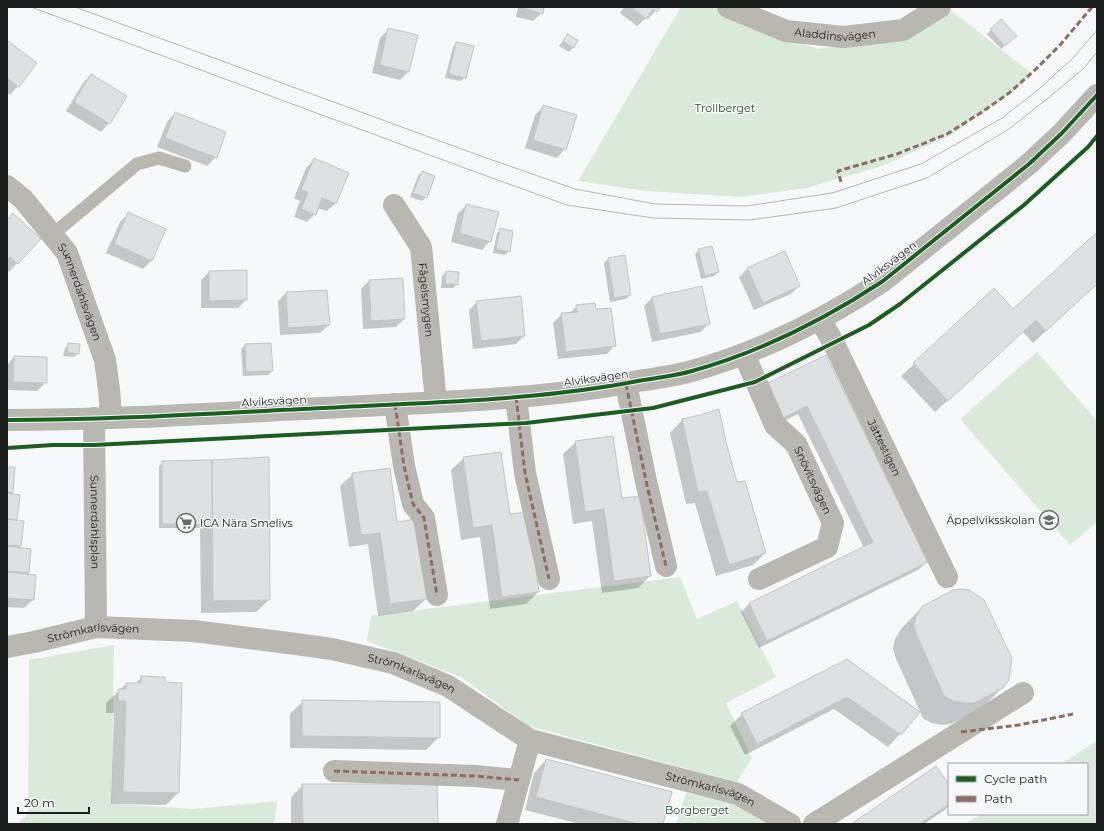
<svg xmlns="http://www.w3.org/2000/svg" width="1104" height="831" font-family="Montserrat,sans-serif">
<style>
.green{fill:#d9eadb}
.shadow{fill:#0003}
.building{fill:#dfe0e2;stroke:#c3c4c5}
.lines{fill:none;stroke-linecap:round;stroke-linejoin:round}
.service{stroke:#b8b7b1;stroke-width:13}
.minor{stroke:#b8b7b1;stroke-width:22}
.tertiary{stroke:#b8b7b1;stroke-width:22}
.tram{stroke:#b6b6b4;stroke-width:1}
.quiet{stroke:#8d6e63;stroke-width:3;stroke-dasharray:6 3;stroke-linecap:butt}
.cycleway-casing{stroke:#f6f8fb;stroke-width:6}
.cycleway{stroke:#1b5e20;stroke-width:4}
.labels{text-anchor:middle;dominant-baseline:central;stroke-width:3;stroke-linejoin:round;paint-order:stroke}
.street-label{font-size:11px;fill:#1c1d1d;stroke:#f6f8fb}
.park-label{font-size:11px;fill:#1f4f26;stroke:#f6f8fb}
.poi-label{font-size:11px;fill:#1c1d1d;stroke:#f6f8fb;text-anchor:end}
</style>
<rect width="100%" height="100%" fill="#f7f8fa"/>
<!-- green -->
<path class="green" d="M 681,7 L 713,7 L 719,11 L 817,49 L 902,38 L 952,11 L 1031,73 L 1017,89 L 950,136 L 879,167 L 807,188 L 741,197 L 645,191 L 578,181 Z
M 1037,352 L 1097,421 L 1097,522 L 1070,545 L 960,419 Z
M 680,577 L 697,619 L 737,601 L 776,677 L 726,703 L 752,758 L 737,782 L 528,726 L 461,677 L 367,641 L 371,616 Z
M 114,645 L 112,804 L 194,809 L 277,801 L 275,820 L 273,824 L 17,824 L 28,814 L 29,660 Z
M 1097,741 L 1097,824 L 965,824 L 981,814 L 1087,814 L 1087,764 L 1061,764 Z
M 686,793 L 737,805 L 766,824 L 676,824 Z"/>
<!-- shadow -->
<path class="shadow" d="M 518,7 L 543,7 L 542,13 L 533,21 L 516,17 Z
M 624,7 L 659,7 L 648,19 L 646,18 L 637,26 L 620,13 Z
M 1001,20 L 1015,36 L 1001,49 L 987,34 Z
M 389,29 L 408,72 L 400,80 L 372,73 L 380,38 Z
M 567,35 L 577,41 L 573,48 L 569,52 L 559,46 L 564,39 Z
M 7,42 L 18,86 L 10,95 L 7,92 Z
M 457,43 L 465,77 L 461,81 L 445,78 L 453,47 Z
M 91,75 L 109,123 L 101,132 L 66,111 L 83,83 Z
M 544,106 L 565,149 L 557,158 L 525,148 L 535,115 Z
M 175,113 L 216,157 L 207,166 L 157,147 L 167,122 Z
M 314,160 L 336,203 L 327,211 L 317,208 L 315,214 L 307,222 L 294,217 L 300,201 L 294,198 L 306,168 Z
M 422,172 L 426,197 L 422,201 L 410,197 L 418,176 Z
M 467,205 L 490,241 L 482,250 L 451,242 L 458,213 Z
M 128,214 L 165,230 L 151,261 L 143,269 L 106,253 L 120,222 Z
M 7,221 L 40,239 L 9,272 L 7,270 Z
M 501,230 L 509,251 L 505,255 L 493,253 L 497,233 Z
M 1097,233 L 1097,284 L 1033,343 L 1023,332 L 935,412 L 901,376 L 914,364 L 1013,310 Z
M 699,250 L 718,272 L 714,276 L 701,279 L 695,254 Z
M 608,259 L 630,295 L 626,299 L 610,302 L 604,263 Z
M 748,268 L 799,286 L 791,294 L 754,310 L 739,277 Z
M 209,272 L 246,300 L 238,308 L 201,308 L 201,280 Z
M 446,272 L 457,284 L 453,288 L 441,288 L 442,276 Z
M 369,281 L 404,319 L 396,327 L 363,329 L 361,289 Z
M 286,293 L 329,325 L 320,333 L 280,335 L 278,301 Z
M 652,298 L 709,323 L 701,332 L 652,342 L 644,306 Z
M 477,302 L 524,336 L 516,344 L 473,349 L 469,310 Z
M 577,306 L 595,310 L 615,345 L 607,354 L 558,359 L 553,323 L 562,314 L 569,314 Z
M 69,344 L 78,353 L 74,357 L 63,356 L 65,348 Z
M 270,344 L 272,371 L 268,375 L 243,376 L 241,349 L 245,345 Z
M 825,356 L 927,562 L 918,570 L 759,648 L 741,612 L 749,604 L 864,548 L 798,414 L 775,426 Z
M 14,357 L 46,382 L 37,391 L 7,390 L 7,365 Z
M 682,420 L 736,483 L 765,553 L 753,565 L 716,576 L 695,503 L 686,504 L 670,433 Z
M 576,442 L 621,500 L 650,576 L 638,588 L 602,593 L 592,521 L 573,524 L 563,454 Z
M 268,458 L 269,600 L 256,612 L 201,613 L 200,528 L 159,528 L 159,466 L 163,462 Z
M 464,458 L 509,515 L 538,592 L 526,604 L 490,609 L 480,537 L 461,540 L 451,470 Z
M 7,468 L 12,492 L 9,495 L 19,496 L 16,521 L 21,546 L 18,548 L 30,549 L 28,573 L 25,575 L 35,576 L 33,600 L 24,608 L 7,607 Z
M 353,474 L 397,523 L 426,599 L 413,611 L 378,616 L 368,544 L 349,547 L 340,486 Z
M 923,606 L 1002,688 L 980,710 L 951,724 L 942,725 L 931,723 L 923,718 L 896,659 L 893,648 L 895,639 L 901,629 Z
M 847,660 L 900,734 L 888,747 L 834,709 L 745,755 L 730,726 L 742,714 Z
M 141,678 L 178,793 L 166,805 L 111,804 L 114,713 L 106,713 L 106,703 L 126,684 L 135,684 Z
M 303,701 L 439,737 L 426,750 L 290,748 L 290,714 Z
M 546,760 L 662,824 L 580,824 L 525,810 L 534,773 Z
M 303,785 L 437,824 L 291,824 L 291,797 Z
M 949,786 L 949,805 L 945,810 L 924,824 L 853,824 Z"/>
<!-- building -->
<path class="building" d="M 524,7 L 544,7 L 543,14 L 523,8 Z
M 631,7 L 661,7 L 657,12 L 653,9 L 646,19 Z
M 1001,19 L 1017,36 L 1005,46 L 990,29 Z
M 388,28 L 418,35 L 409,72 L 380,65 Z
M 567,34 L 578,40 L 574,48 L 563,42 Z
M 7,40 L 37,63 L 19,87 L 7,78 Z
M 456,42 L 474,46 L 466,78 L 449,74 Z
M 91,74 L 127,96 L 110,124 L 74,102 Z
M 543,105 L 577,115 L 566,150 L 533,140 Z
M 175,112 L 226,132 L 217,158 L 165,138 Z
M 314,158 L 349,173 L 336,204 L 322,198 L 316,215 L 301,209 L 308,192 L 301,190 Z
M 422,171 L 435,176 L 427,198 L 413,193 Z
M 466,204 L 499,212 L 491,242 L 459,233 Z
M 128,212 L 166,229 L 152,261 L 114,244 Z
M 13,213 L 41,239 L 18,264 L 10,257 L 7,260 L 7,220 Z
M 500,228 L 513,231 L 510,252 L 496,249 Z
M 1097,232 L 1097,284 L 1046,331 L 1036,320 L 948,401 L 913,363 L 994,288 L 1013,309 Z
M 712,246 L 719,272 L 705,276 L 698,249 Z
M 785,251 L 800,286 L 763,303 L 747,268 Z
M 625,255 L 631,295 L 614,298 L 608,258 Z
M 247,270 L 247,300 L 209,301 L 209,271 Z
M 446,271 L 459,272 L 458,285 L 445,284 Z
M 403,278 L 405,319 L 371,321 L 369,280 Z
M 702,286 L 710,324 L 660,334 L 652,297 Z
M 327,290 L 330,325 L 288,328 L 286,292 Z
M 521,296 L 525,336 L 481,341 L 476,301 Z
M 595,303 L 596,309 L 611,308 L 616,346 L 566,352 L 561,313 L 577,312 L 576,305 Z
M 68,343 L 80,344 L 79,354 L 67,352 Z
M 271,343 L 273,371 L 246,372 L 245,344 Z
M 826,355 L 928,562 L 767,641 L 749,603 L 873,542 L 807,406 L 783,418 L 766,384 Z
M 14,356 L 47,357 L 47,383 L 13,382 Z
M 719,409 L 727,446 L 737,482 L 745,481 L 766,553 L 729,565 L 707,491 L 698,492 L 682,419 L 700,415 Z
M 613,436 L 622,498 L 640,496 L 651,576 L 614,581 L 604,509 L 585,512 L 575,441 Z
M 501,452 L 510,514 L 528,512 L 539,592 L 502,597 L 492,525 L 473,528 L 463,457 Z
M 269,457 L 270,600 L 213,601 L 212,460 Z
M 212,460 L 212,525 L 162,524 L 162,461 Z
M 7,467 L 15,467 L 13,493 L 7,492 Z
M 390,468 L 397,522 L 416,519 L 427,599 L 390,604 L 380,533 L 361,535 L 352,473 Z
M 7,493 L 20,495 L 17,520 L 7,519 Z
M 7,519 L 24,521 L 21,546 L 7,545 Z
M 7,546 L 31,549 L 29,573 L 7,571 Z
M 7,572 L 36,575 L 34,600 L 7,598 Z
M 962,589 L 969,590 L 984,600 L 1012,658 L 1009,680 L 1003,688 L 974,703 L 965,703 L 953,701 L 944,696 L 917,636 L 914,625 L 916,616 L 923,606 L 953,590 Z
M 847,659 L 920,712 L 901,735 L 847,697 L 757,744 L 741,713 Z
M 141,676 L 165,677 L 165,682 L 182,683 L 179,793 L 123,792 L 126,701 L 118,701 L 118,689 L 126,689 L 126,683 L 141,683 Z
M 302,700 L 440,702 L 440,738 L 302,736 Z
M 546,759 L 672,792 L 663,824 L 638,824 L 536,797 Z
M 936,766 L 949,784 L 949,804 L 920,824 L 851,824 Z
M 302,784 L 437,784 L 438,824 L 303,824 Z"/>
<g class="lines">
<!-- service -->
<path class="service" d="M 52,235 L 137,164 L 159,158 L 185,166"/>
<!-- minor -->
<g class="minor">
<path id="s1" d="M 728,7 L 786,31 L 844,37 L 903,30 L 940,7"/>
<path id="s2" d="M 7,186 L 23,199 L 67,253 L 105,360 L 109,389 L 111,417"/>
<path id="s3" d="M 394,205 L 421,247 L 436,402"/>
<path id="s4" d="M 820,319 L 833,342 L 947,577"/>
<path id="s5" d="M 744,354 L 775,425 L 796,444 L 833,523 L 827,547 L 759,579"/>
<path d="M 626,384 L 646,481 L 666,566"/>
<path d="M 516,397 L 525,473 L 549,579"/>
<path d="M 395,404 L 404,466 L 413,504 L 424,518 L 437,595"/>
<path id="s6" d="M 94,418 L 96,627"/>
<path id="s7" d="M 7,647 L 34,642 L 96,627 L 193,631 L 296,644 L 332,649 L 393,663 L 448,686 L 530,740 L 738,794 L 790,824"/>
<path d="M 334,771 L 475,776 L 519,780"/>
<path d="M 507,824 L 530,740"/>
<path d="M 814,824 L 1023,693"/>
</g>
<!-- tertiary -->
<path class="tertiary" d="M 7,420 C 112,420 218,413 323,408 C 428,402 535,401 638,381 C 656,378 675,376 692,371 C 760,352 824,320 883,281 L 1029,164 L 1062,133 L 1097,95"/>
<!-- tram -->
<path class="tram" d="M 31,7 L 470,170 L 567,205 L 653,218 L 750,220 L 836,208 L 927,178 L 1009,129 L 1047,99 L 1084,68 L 1097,52
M 75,7 L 478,155 L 575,189 L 655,204 L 747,206 L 832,193 L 921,164 L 1002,118 L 1039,89 L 1074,57 L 1097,30"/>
<!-- quiet -->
<path class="quiet" d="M 841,182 L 838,171 L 897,154 L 947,134 L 982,112 L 1009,93 L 1036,69 L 1061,44 L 1092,7
M 626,384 L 646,481 L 666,566
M 516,397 L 525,473 L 549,579
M 395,404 L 404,466 L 413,504 L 424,518 L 437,595
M 961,732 L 1019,725 L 1073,714
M 334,771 L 475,776 L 519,780"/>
<defs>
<path id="cycleway" d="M 7,420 C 112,420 218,413 323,408 C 428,402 535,401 638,381 C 656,378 675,376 692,371 C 760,352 824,320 883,281 L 1029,164 L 1062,133 L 1097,95
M 7,448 L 53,445 L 94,445 L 526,423 L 653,408 L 755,382 L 869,325 L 900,304 L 1024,205 L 1088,147 L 1097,136"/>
</defs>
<!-- cycleway casing -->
<use href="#cycleway" class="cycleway-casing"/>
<!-- cycleway -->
<use href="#cycleway" class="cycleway"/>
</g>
<!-- icons -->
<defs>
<symbol id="school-ring" viewBox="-11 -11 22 22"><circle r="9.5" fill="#f6f8fb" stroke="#696a6a" stroke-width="1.5"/><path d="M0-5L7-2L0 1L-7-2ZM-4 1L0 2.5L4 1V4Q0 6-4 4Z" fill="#696a6a"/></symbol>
<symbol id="supermarket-ring" viewBox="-11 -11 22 22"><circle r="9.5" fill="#f6f8fb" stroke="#696a6a" stroke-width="1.5"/><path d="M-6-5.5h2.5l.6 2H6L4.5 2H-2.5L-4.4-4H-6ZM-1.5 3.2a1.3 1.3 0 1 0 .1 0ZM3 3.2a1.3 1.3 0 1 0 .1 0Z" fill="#696a6a"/></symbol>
</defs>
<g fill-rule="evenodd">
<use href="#school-ring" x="1038" y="509" width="22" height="22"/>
<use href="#supermarket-ring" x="175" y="512" width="22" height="22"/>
</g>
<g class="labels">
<!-- street labels -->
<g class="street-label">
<text stroke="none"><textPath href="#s1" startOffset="112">Aladdinsvägen</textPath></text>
<text transform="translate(889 263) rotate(-37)">Alviksvägen</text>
<text stroke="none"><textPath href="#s2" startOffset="131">Sunnerdahlsvägen</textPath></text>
<text stroke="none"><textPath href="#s3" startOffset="103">Fågelsmygen</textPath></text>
<text transform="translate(596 378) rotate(-8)">Alviksvägen</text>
<text transform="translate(274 401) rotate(-3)">Alviksvägen</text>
<text stroke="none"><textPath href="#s4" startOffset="144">Jättestigen</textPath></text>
<text stroke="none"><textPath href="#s5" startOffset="146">Snövitsvägen</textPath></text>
<text stroke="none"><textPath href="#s6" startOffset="104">Sunnerdahlsplan</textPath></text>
<text stroke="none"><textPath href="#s7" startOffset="88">Strömkarlsvägen</textPath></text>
<text stroke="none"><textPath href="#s7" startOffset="412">Strömkarlsvägen</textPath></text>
<text stroke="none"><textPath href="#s7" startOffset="736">Strömkarlsvägen</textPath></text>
</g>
<!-- park labels -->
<g class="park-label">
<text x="725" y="108">Trollberget</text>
<text x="697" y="810">Borgberget</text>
</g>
<!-- poi labels -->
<g class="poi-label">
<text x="1035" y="520">Äppelviksskolan</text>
<text x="200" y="523" text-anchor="start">ICA Nära Smelivs</text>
</g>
</g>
<!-- border -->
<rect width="1104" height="831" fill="none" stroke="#1c1d1d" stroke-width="16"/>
<!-- legend -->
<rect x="948" y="763" width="140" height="52" fill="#f6f8fb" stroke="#9fa0a2"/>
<rect x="956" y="776" width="20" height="6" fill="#1b5e20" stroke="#9fa0a2"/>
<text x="984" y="783" font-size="12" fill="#1c1d1d">Cycle path</text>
<rect x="956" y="796" width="20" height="6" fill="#8d6e63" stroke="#9fa0a2"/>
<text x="984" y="803" font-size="12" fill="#1c1d1d">Path</text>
<!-- scale -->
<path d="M18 807v6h71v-6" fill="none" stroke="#1c1d1d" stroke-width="2"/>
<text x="24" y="807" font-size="12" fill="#1c1d1d" stroke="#f6f8fb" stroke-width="3" paint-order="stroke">20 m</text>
</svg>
